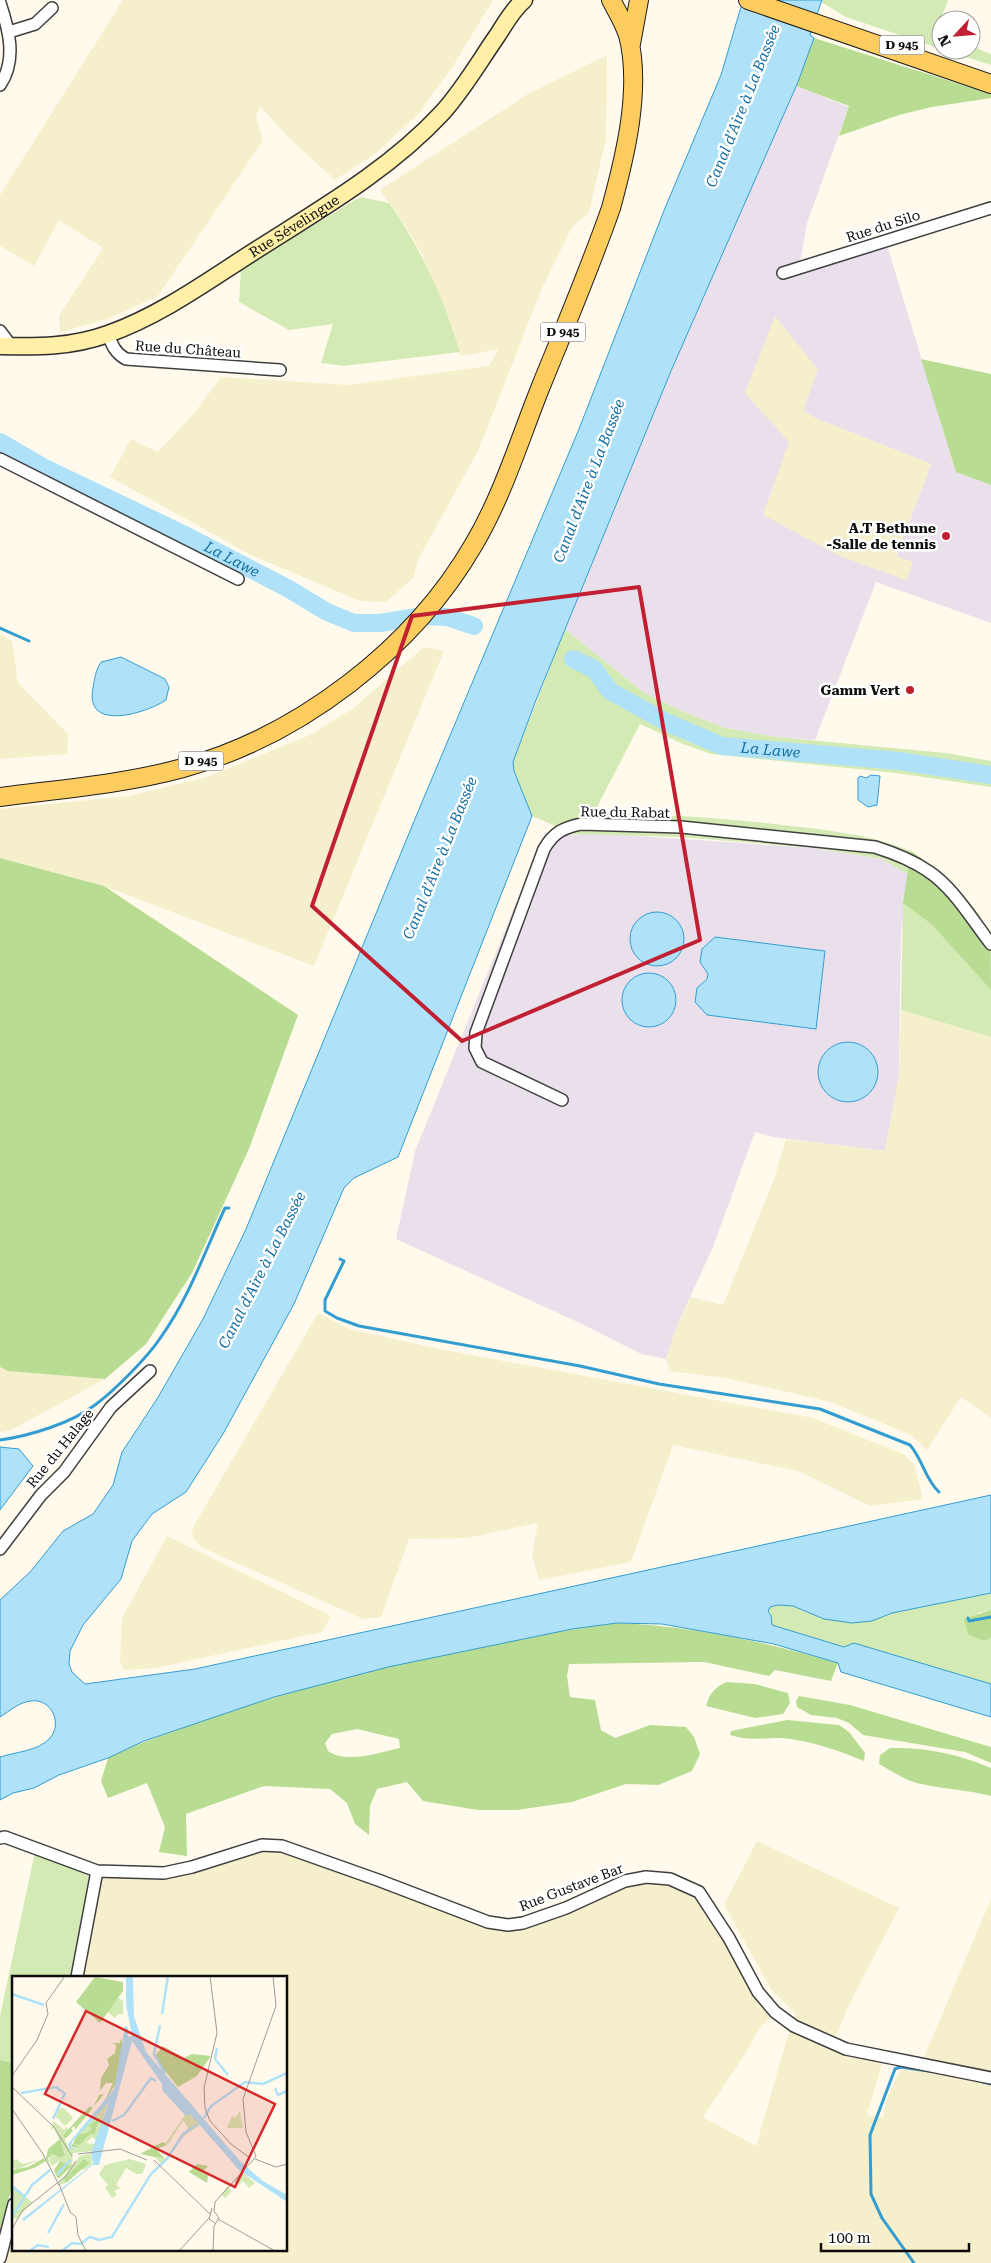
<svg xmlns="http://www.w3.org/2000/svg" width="991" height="2263" font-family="'Roboto Serif',serif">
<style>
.industrial{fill:#eae0ec;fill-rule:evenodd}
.farmland{fill:#f6efcb}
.green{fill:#d4eab4}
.forest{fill:#b9dc93;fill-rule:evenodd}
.water{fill:#afe2f8;stroke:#339dd2}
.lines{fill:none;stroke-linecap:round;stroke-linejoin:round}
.stream{stroke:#339dd2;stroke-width:3}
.river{stroke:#afe2f8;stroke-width:18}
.street-casing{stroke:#3f3f3f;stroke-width:14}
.secondary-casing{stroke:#2e2e2e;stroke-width:19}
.primary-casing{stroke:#1d1d1d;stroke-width:20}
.street{stroke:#fff;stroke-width:11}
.secondary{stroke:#ffefa7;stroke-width:16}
.primary{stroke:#fdcc5e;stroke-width:18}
.marked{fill:none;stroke:#c12032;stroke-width:4;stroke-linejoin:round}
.poi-dot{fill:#c12032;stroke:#fff;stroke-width:2}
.labels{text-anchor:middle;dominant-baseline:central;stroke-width:5;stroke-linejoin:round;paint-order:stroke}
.shield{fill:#fff;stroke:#555;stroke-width:1}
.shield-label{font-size:12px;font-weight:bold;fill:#0c0c0c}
.street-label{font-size:14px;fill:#0c0c0c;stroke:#fff}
.poi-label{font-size:14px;font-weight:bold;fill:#0c0c0c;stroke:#fff;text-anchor:end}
.water-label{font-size:15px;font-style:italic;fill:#126da2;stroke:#fff}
.inset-river{fill:none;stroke:#afe2f8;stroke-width:2.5}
.inset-road{fill:none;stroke:#9e9b92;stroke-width:1}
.view{fill:#d62828;fill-opacity:0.15;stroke:#d62828;stroke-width:2.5}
.inset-edge{fill:none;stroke:#0c0c0c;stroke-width:2.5}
</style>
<rect width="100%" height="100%" fill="#fffaec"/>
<!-- industrial -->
<path class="industrial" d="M 796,86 L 849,107 L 807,223 L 798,275 L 887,245 L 956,472 L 991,485 L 991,623 L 876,582 L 815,740 L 777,737 L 725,728 L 677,709 L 643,692 L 565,629 L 671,371 ZM 802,410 L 815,418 L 931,464 L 896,557 L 763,515 Z
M 545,832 L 556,836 L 595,833 L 815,848 L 882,859 L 909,875 L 901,933 L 899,1076 L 885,1151 L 773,1137 L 755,1132 L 713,1247 L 676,1328 L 666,1359 L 641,1354 L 584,1325 L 396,1239 L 415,1151 Z"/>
<!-- farmland -->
<path class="farmland" d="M 123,0 L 493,0 L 453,66 L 419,113 L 375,154 L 335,180 L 287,136 L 260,106 L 256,117 L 263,140 L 158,296 L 107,319 L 60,332 L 59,316 L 103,248 L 59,220 L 34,266 L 0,246 L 0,195 Z
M 607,55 L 606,138 L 589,213 L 572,227 L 542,288 L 478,451 L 419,558 L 413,578 L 386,602 L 360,601 L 251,555 L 110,477 L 131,439 L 158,452 L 196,411 L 221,377 L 348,385 L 489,366 L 499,349 L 461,356 L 453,328 L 422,254 L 406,227 L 380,190 L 528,94 Z
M 775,316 L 818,370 L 803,410 L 815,418 L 931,464 L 896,556 L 913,562 L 906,580 L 842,557 L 763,515 L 789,442 L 745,393 Z
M 0,634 L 12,641 L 18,683 L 68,734 L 67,754 L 0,759 Z
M 424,647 L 444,651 L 314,966 L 104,886 L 0,858 L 0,809 L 129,796 L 207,777 L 310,735 L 352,709 Z
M 901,1010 L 991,1037 L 991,1418 L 961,1397 L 927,1450 L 911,1435 L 831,1402 L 726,1378 L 669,1371 L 666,1359 L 676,1328 L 691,1297 L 723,1305 L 774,1179 L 786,1139 L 885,1151 L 899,1076 Z
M 318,1313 L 349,1329 L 444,1350 L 813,1418 L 903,1454 L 914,1464 L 923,1499 L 870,1506 L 798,1471 L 673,1445 L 631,1562 L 539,1580 L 532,1555 L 538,1523 L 467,1538 L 409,1539 L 381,1617 L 363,1619 L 201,1547 L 193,1538 L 192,1529 Z
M 0,1367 L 8,1371 L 105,1379 L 11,1430 L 0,1432 Z
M 167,1536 L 331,1616 L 322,1632 L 155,1668 L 124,1670 L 120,1661 L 122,1618 Z
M 757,1841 L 899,1908 L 848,2007 L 833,2044 L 884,2057 L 867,2115 L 883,2117 L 888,2095 L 900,2071 L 921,2064 L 991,1899 L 991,2263 L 0,2263 L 14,2204 L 14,2249 L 286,2249 L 286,1977 L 77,1977 L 97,1871 L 164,1873 L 262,1845 L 508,1925 L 646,1877 L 699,1892 L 775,2012 L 759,2029 L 745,2054 L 703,2117 L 756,2146 L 788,2035 L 794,2026 L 795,2013 L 771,1989 L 724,1905 Z"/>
<!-- green -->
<path class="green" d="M 822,0 L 948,0 L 936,33 L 941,35 L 941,49 L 846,17 L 821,2 Z
M 971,46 L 991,54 L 991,65 L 944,50 L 971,50 Z
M 360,197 L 389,203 C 421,248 444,299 460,352 L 344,366 L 321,363 L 333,324 L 289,330 L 239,302 L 241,269 Z
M 565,629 L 643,692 L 677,709 L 725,728 L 777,737 L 946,753 L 991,761 L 991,787 L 896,773 L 711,754 L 683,744 L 640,724 L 594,813 C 661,814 726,818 792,826 C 834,831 872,835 911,851 L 909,875 L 882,859 L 815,848 L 680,837 L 574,834 L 532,816 L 514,771 L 513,762 Z
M 903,903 L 932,925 L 991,990 L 991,1037 L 901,1010 Z
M 991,1593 L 991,1610 L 978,1613 L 984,1641 L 991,1638 L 991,1684 L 854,1643 L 844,1647 L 772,1625 L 771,1615 L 768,1612 L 769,1607 L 778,1605 L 793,1606 L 824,1619 L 872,1621 L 892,1613 Z
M 35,1852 L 89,1876 L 72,1977 L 14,1977 L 14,2063 L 0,2060 L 0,2016 Z"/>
<!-- forest -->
<path class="forest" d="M 814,38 L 991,94 L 991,98 L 932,107 L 899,115 L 839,136 L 849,106 L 796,86 Z
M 921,359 L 991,374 L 991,485 L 956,472 Z
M 911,851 C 942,872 972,899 990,933 C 991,938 991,981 991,990 L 932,925 L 903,903 Z
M 0,858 L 104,886 L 298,1015 L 249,1149 L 192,1273 L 146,1344 L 105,1379 L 8,1371 L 0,1367 Z
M 991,1610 L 991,1638 L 984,1641 L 968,1634 L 964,1619 Z
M 617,1623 C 693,1626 766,1642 838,1663 L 831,1681 L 775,1670 L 769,1676 L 704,1662 L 569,1664 L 567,1676 L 570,1697 L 595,1700 L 601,1730 L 615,1738 L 650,1725 L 686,1727 L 694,1737 L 700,1754 L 692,1771 L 658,1785 L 626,1784 L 572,1802 L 517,1810 L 478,1810 L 423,1801 L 407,1782 L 377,1789 L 370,1806 L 369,1835 L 355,1824 L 347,1803 L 330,1789 L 264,1786 L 186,1814 L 187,1856 L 159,1852 L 165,1827 L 147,1783 L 108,1798 L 101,1781 L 108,1758 C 147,1739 188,1726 229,1712 C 354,1670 486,1641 617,1623 ZM 357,1729 L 399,1739 L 400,1748 C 378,1753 347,1764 328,1751 L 325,1743 L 332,1734 Z
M 726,1682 L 755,1684 L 788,1693 L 790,1703 L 783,1714 L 755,1718 L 706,1706 C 710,1693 714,1688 726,1682 Z
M 799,1696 L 850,1705 L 991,1747 L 991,1763 L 965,1752 L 863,1735 L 849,1723 L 837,1718 L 811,1715 L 797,1707 L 796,1701 Z
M 787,1720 L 839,1725 L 849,1732 L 865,1753 L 864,1761 C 837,1750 810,1740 780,1738 C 762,1738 748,1741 730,1735 L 731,1731 Z
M 890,1748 C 926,1747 959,1754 991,1768 L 991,1796 C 968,1790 945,1789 921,1784 C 906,1781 893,1772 879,1764 L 880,1755 Z
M 0,2060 L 14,2063 L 14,2180 L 0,2230 Z"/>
<!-- water -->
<path class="water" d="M 743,0 L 822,0 L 810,35 L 814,38 L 798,82 L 671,371 L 536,700 L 513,762 L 514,771 L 532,816 L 398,1157 L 354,1178 L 344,1188 L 294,1304 L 223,1434 L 186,1492 L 152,1514 L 132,1541 L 121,1579 L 83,1625 L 70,1651 L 69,1664 L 72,1672 L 85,1684 L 195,1669 L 991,1495 L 991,1593 L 892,1613 L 872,1621 L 852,1623 L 824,1619 L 793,1606 L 778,1605 L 770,1607 L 768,1612 L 771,1615 L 772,1625 L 844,1647 L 854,1643 L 991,1684 L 991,1717 L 841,1672 L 838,1663 L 774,1644 L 662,1624 L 617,1623 L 572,1629 L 388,1667 L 274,1697 L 144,1741 L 108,1758 L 59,1775 L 34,1788 L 13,1793 L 0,1800 L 0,1757 C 15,1752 39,1751 50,1738 C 63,1723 51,1698 31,1701 C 19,1702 10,1711 0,1717 L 0,1600 L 31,1571 L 63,1531 L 93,1514 L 113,1485 L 122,1452 L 157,1399 L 203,1319 L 246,1229 L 417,814 L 579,429 L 665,208 L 721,75 Z
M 121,657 L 165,679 L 169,687 L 166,700 C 145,714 84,732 93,688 C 95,677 95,672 101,662 Z
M 871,775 L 880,776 L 877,805 L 868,807 L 858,800 L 858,778 L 860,776 L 866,778 Z
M630 939a27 27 0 1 1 54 0a27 27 0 1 1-54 0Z
M 715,937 L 825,951 L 816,1029 L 707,1015 L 695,1002 L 697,988 L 707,979 L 708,974 L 700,962 L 702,949 Z
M622 1000a27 27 0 1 1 54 0a27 27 0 1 1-54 0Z
M818 1072a30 30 0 1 1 60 0a30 30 0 1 1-60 0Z
M 0,1447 L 19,1449 L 33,1466 L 0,1510 Z"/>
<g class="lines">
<!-- stream -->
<path class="stream" d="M 0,628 L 29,641
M 340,1259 L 344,1261 L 325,1300 L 325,1311 L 337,1318 L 359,1326 L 580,1366 L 659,1384 L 820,1409 L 910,1445 C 923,1460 925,1479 939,1492
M 0,1440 C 29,1436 72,1423 95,1405 C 114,1391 148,1357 161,1337 C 189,1298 205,1251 225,1208 L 229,1208
M 968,1618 L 969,1621 L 991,1617
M 983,2082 L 991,2084
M 914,2263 L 882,2218 L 871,2194 L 870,2135 L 895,2069 L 900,2067 L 929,2071"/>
<!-- river -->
<g class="river">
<path id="s1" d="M 0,442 L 43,467 L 185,535 L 289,589 L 327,612 L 354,623 L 380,623 L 423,616 L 447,617 L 474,626"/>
<path id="s2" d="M 573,659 L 594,669 L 610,691 L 666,722 L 722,746 L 899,761 L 991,775"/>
</g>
<defs>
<path id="street" d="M 0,3 C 9,30 17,60 0,85
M 9,32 L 35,24 L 52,8
M 783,273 L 991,208
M 0,331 L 12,347
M 108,334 C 112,345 115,353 126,359 L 280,370
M 0,459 L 238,579
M 562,1100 L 482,1062 L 475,1048 L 476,1033 L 544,849 C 554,832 563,828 581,824 L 681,827 L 875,847 C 894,853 912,860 928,871 C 953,887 973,921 991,944
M 0,1549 L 41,1495 L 64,1472 L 111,1407 L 150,1371
M 0,1838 L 5,1837 L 97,1871 L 77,1977
M 97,1871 L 164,1873 L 192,1867 L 262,1845 L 282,1846 L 378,1880 L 488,1922 L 508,1925 L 523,1923 L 566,1908 L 625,1881 L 646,1877 L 670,1879 L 699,1892 L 729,1938 L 758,1992 L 775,2012 L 794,2026 L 846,2049 L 991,2078
M 0,2258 L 14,2204"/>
<g id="secondary">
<path id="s3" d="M 0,346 C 38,347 72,347 108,334 C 159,316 205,283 250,254 C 317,211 387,172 442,113 C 463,90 479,62 497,36 C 505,24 512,10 524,0"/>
</g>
<path id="primary" d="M 748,0 L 991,84
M 631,44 L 639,0
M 0,797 C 61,789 124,784 183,768 C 300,736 414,648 474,544 C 503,495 520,438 541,386 C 565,327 590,268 611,208 C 625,157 642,88 628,35 C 624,23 617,11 611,0"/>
</defs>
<!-- street casing -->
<use href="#street" class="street-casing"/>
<!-- secondary casing -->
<use href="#secondary" class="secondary-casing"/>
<!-- primary casing -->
<use href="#primary" class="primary-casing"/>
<!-- street -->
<use href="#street" class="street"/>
<!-- secondary -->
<use href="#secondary" class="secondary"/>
<!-- primary -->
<use href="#primary" class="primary"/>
</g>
<!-- marked area -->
<path class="marked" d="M 639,587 L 700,940 L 462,1041 L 312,906 L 412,616 Z"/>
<!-- markers -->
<g class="poi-dot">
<circle cx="946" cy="536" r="5"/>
<circle cx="910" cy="690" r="5"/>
</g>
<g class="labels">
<!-- shield labels -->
<g class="shield">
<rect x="879.5" y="35.5" width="45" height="19" rx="4"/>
<rect x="540.5" y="322.5" width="45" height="19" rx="4"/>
<rect x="178.5" y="751.5" width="45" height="19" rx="4"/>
</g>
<g class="shield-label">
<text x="902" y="45">D 945</text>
<text x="563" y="332">D 945</text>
<text x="201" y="761">D 945</text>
</g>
<!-- street labels -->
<g class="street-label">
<text stroke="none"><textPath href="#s3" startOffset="325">Rue Sévelingue</textPath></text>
<text transform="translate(883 226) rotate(-18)">Rue du Silo</text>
<text transform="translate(188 349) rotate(4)">Rue du Château</text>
<text transform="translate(625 812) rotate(1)">Rue du Rabat</text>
<text transform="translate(60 1448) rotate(-51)">Rue du Halage</text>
<text transform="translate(571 1887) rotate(-21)">Rue Gustave Bar</text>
</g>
<!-- poi labels -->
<g class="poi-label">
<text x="936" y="528">A.T Bethune<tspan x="936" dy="16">-Salle de tennis</tspan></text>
<text x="900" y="690">Gamm Vert</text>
</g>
<!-- water labels -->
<g class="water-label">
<text transform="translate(743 106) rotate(-68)">Canal d'Aire à La Bassée</text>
<text transform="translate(589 481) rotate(-69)">Canal d'Aire à La Bassée</text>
<text stroke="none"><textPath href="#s1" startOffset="260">La Lawe</textPath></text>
<text stroke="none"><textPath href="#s2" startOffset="224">La Lawe</textPath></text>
<text transform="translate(440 858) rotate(-68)">Canal d'Aire à La Bassée</text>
<text transform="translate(262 1270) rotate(-63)">Canal d'Aire à La Bassée</text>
</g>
</g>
<!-- overview -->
<g transform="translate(12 1976)">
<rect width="275" height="275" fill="#fffaec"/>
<path d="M 105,21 L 111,25 L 111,38 L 106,38 L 103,42 L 95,36 ZM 96,126 L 85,164 L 80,161 L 74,167 L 83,168 L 82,175 L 61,177 L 60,190 L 48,185 L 39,190 L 37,180 L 40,178 L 48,182 L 53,177 L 42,152 L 38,154 L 42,145 L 52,154 L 54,151 L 57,154 L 51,159 L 56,171 L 67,173 L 61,167 L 74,163 L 85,145 L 77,150 L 80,152 L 75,157 L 66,158 ZM 52,132 L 61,142 L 53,150 L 44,141 L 46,133 ZM 228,135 L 231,152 L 215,152 L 220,140 L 223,142 ZM 173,139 L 179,139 L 188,149 L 173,159 L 150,189 L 139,177 L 145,182 L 153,183 L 176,152 L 171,144 L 157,167 L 153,168 ZM 79,177 L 80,189 L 71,194 L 71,187 L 53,203 L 54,207 L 45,209 L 68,180 ZM 5,183 L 10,188 L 26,184 L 5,194 L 0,190 L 0,185 ZM 118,183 L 134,188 L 132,194 L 130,198 L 124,198 L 114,192 L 104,209 L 109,212 L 102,215 L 105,219 L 100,222 L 93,212 L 96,209 L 87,198 L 93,189 ZM 230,196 L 243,207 L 237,212 L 231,205 L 227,209 L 222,205 L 216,211 L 220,215 L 213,222 L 209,218 ZM 0,211 L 20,226 L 5,243 L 0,241 Z" fill="#d4eab4"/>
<path d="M 83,1 L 111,6 L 111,15 L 88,47 L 64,26 ZM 108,63 L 112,68 L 103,109 L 90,130 L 101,107 L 94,107 L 88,115 L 89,102 L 97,89 L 95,83 L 103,77 L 104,69 L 100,67 L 108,67 ZM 151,70 L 172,82 L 180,78 L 199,80 L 185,100 L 166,111 L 145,85 L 143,80 ZM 92,118 L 63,154 L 63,150 L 59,152 L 61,155 L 53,163 L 51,159 L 78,130 L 81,132 L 87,119 ZM 88,142 L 82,159 L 79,157 L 67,169 L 61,167 L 68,172 L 59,171 L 66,158 L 75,157 L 80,152 L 76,150 ZM 48,163 L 53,179 L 48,182 L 40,178 L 36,182 L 38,189 L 34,182 L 36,173 ZM 151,166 L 155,169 L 144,173 L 153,183 L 128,178 ZM 32,182 L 34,185 L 22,192 L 0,199 L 0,194 L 16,191 ZM 72,183 L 77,187 L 46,214 L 54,207 L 52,203 ZM 48,185 L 60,190 L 46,203 L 42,194 ZM 185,188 L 196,190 L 190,197 L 196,199 L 195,207 L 177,196 Z" fill="#b9dc93"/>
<path d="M 114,0 L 121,0 L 122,40 L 134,76 L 228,185 L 251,205 L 275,219 L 275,226 L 227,194 L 179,139 L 173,139 L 150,114 L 150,108 L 120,65 L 87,189 L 81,189 L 12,245 L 10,243 L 81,188 L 79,177 L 97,126 L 60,166 L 59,171 L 64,173 L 57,172 L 56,168 L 102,113 L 113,50 L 116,51 L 116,61 L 120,60 L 114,28 Z" fill="#afe2f8"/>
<path class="inset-river" d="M 0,18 L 32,29M 150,38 L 156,0M 148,49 L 142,78 L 153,97M 205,72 L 203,83 L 216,99M 263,112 L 266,119 L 275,115M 9,117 L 44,111 L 53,118 L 50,123M 192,142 L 199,130 L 233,106 L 251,108 L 275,97M 41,143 L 50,124M 100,145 L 112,139 L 139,102 L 144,105M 45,199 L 58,184M 0,210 L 12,220M 0,241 L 20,209 L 38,194M 36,257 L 52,228M 19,274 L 26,269 L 37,271M 50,275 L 60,267 L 68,268 L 78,261 L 87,264 L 100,261 L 139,198 L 155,183 L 171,158 L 185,149"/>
<path class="inset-road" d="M 198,0 L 205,57 L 192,112 L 193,132 L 198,145 L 219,168 L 238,182M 0,100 L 25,64 L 36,38 L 34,27 L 53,0M 0,111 L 42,151 L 60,180M 0,133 L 31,178 L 47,209M 66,178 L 108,173 L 135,184M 243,183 L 264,191 L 275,188M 142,184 L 198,238M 241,184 L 244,180 L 234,156 L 231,123 L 264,30 L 261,0M 47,208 L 58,236 L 64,241 L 66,259 L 74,275M 200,232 L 197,243 L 203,247M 206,243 L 263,275M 0,253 L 10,235 L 54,200 L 64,185M 167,275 L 197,242M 201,275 L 202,250 L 207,242 L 202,235 L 203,226 L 241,184"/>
<path class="view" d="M 74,35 L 263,128 L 223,211 L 33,118 Z"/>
<rect width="275" height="275" class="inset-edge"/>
</g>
<!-- north arrow -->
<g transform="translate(956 35) rotate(244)"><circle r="24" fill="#ffffff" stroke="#9e9e9e"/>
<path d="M0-4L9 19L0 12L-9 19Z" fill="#c12032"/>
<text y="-8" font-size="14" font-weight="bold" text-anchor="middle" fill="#0c0c0c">N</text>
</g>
<!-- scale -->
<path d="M821 2243v8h148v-8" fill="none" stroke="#0c0c0c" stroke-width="2.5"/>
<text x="828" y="2243" font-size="15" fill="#0c0c0c" stroke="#ffffff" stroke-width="4" paint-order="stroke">100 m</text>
</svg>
